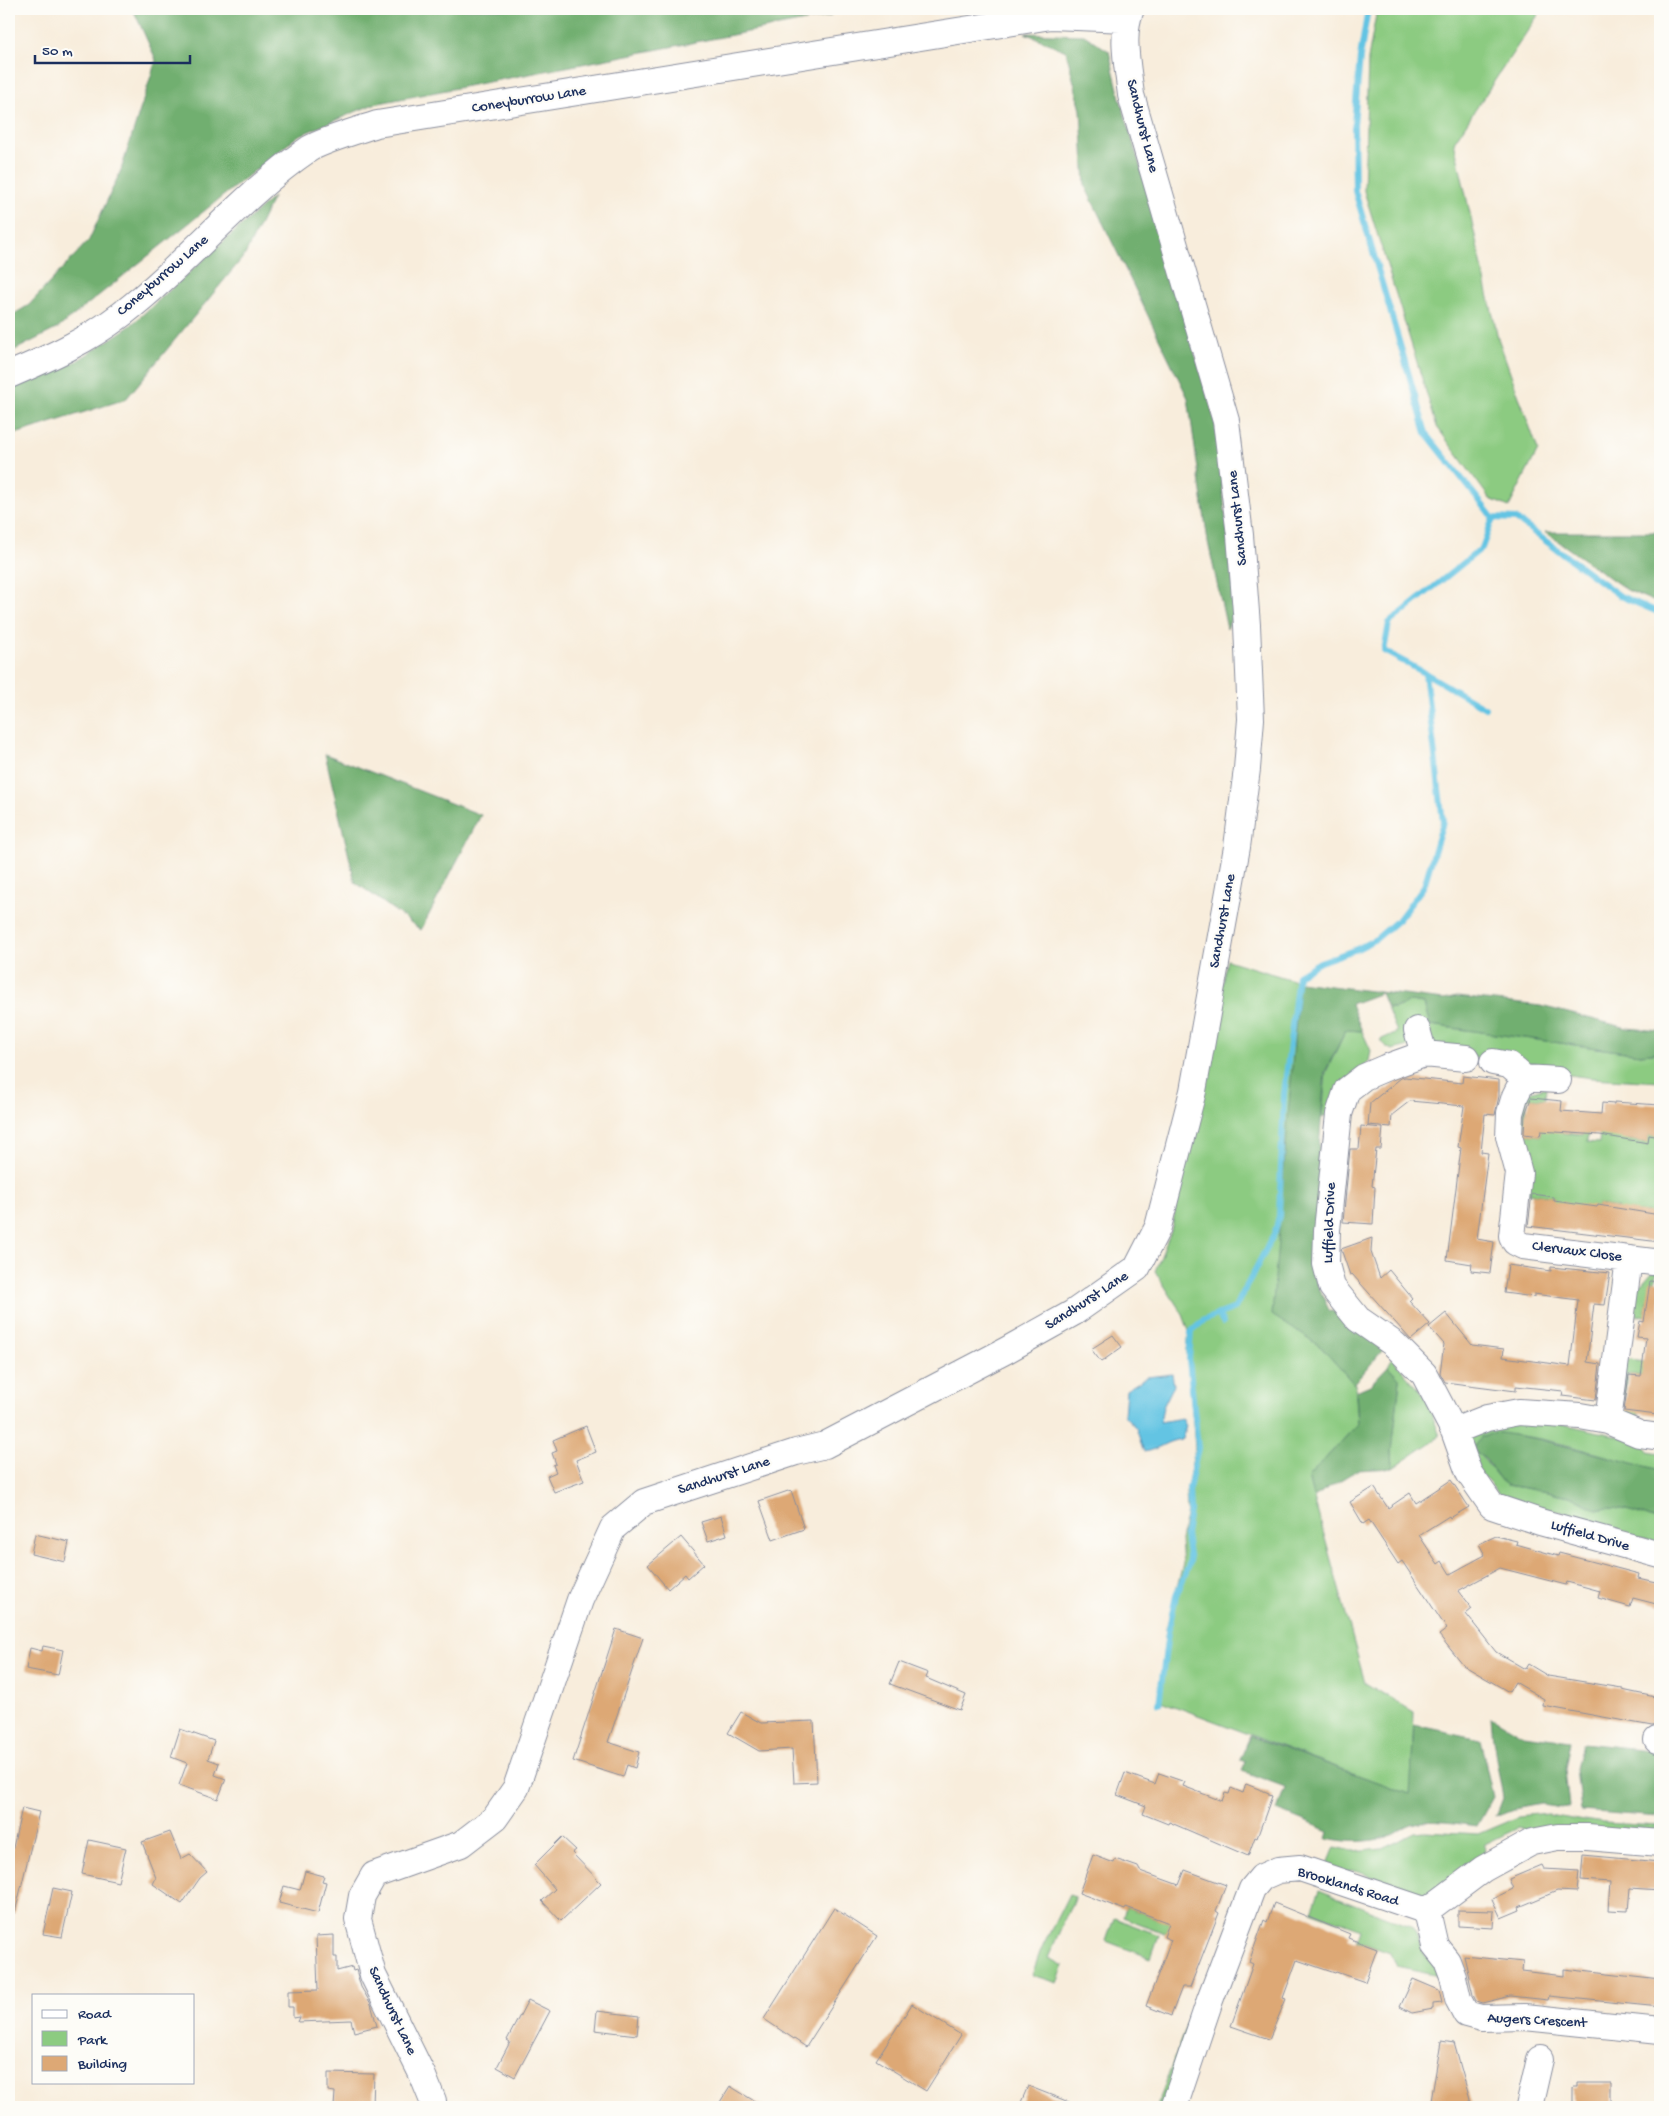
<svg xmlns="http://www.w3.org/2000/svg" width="1669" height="2116" font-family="'Gochi Hand',sans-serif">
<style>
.green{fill:#8ccb81;stroke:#547d70}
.forest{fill:#71af6f;stroke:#466f66}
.water{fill:#64c4e3;stroke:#407aa0}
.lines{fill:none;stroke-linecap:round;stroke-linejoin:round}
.stream{stroke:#64c4e3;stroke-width:6}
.building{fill:#dda875}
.minor-casing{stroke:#8a8e9d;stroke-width:28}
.minor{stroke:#fff;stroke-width:26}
.labels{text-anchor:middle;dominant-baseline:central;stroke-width:4.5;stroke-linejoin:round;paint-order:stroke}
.street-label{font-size:15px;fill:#1b2f5e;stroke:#fdfcf7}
</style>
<rect width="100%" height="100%" fill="#fdfcf7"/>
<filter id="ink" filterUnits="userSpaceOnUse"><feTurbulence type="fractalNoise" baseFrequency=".02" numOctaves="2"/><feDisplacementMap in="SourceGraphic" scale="10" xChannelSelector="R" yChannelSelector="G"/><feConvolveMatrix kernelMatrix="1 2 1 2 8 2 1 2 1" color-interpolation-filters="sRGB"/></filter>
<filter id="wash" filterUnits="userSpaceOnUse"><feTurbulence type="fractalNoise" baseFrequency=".0096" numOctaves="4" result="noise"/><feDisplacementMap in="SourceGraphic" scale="20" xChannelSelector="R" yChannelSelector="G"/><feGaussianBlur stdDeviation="1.12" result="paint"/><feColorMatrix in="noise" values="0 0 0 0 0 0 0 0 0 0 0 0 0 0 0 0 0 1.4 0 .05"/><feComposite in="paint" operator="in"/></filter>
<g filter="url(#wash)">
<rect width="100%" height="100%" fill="#f8eddc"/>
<!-- green -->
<path class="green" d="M 1377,9 L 1542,9 L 1454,142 L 1498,338 L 1538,450 L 1509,507 L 1490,499 L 1437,427 L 1364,191 L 1368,59 Z
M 1227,960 L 1299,982 L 1273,1315 L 1319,1345 L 1355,1384 L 1358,1424 L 1308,1477 L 1365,1683 L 1414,1712 L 1411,1795 L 1158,1700 L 1166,1629 L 1183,1564 L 1181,1540 L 1187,1511 L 1186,1492 L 1195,1448 L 1187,1350 L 1189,1331 L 1183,1315 L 1155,1271 L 1171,1231 Z
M 1410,1002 L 1424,1004 L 1430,1025 L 1640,1054 L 1660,1052 L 1660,1082 L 1592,1078 L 1547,1072 L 1494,1059 L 1469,1058 L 1409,1046 L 1392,1050 L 1385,1046 L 1380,1040 L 1397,1032 L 1387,1008 L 1395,1008 Z
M 1346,1030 L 1362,1031 L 1371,1051 L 1369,1061 L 1332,1111 L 1322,1118 L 1326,1072 Z
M 1546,1087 L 1545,1099 L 1527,1098 L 1525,1134 L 1540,1136 L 1541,1123 L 1564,1113 L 1563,1133 L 1583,1135 L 1584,1121 L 1589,1122 L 1588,1142 L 1599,1143 L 1600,1132 L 1632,1119 L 1628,1140 L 1647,1143 L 1649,1135 L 1660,1137 L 1660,1210 L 1656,1210 L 1653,1239 L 1649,1213 L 1621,1210 L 1616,1227 L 1618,1208 L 1598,1205 L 1595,1225 L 1553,1204 L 1554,1197 L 1527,1193 L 1517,1134 L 1526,1093 Z
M 1653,1271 L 1660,1271 L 1660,1273 L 1656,1273 L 1653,1296 L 1660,1297 L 1660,1301 L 1647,1300 L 1645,1317 L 1630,1315 L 1633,1294 Z
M 1396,1351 L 1396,1363 L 1425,1396 L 1440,1436 L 1393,1468 L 1392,1451 L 1400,1379 L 1388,1366 Z
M 1630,1359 L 1660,1363 L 1660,1390 L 1642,1388 L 1643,1376 L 1627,1374 L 1622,1410 L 1639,1412 L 1638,1425 L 1621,1413 L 1624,1363 Z
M 1540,1419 L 1641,1441 L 1648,1451 L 1660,1453 L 1660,1470 C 1613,1462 1524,1424 1481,1438 L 1475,1451 C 1489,1462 1494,1476 1507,1485 L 1571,1496 L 1597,1510 C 1618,1504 1641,1514 1660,1522 L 1660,1543 L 1591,1528 L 1585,1519 L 1544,1507 L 1535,1511 L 1500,1495 L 1478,1471 L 1468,1443 L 1473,1433 Z
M 1548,1814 L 1603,1823 L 1660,1826 L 1660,1834 L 1532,1833 L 1518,1828 L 1485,1844 L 1484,1856 L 1433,1898 L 1391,1893 L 1386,1882 L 1352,1870 L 1342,1875 L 1326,1869 L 1335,1847 L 1353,1851 L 1382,1848 L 1415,1832 L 1425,1831 L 1478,1834 L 1518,1817 Z
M 1319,1890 L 1410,1926 L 1415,1932 L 1426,1957 L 1431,1955 L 1440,1976 L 1396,1967 L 1390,1953 L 1357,1941 L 1361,1929 L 1311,1911 Z
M 1069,1894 L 1075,1896 L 1048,1958 L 1064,1966 L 1057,1983 L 1032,1975 L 1040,1952 Z
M 1126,1907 L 1170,1923 L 1167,1931 L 1164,1933 L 1123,1917 Z
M 1114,1918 L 1159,1935 L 1151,1958 L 1106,1941 Z
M 1196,1998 L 1200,2005 L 1163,2107 L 1157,2107 Z"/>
<!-- forest -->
<path class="forest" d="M 133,9 L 825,9 L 831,16 L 374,104 L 298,136 L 58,328 L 9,353 L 9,317 L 29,305 L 89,240 L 121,170 L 156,60 Z
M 1025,33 L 1084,35 L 1109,51 L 1120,98 L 1215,422 L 1236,607 L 1227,629 L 1208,542 L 1188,398 L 1085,186 L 1081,110 L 1066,51 Z
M 273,197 L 245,255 L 126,399 L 9,436 L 9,390 L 77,361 L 130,326 Z
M 1545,532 L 1660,532 L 1660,604 L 1627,590 Z
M 325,754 L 481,815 L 421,930 L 355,882 Z
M 1299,982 L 1443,1000 L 1457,997 L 1541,1006 L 1627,1028 L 1660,1031 L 1660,1052 L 1640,1054 L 1430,1025 L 1424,1004 L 1410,1002 L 1395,1008 L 1387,1008 L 1381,993 L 1351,1004 L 1362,1031 L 1346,1030 L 1325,1072 L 1318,1161 L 1323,1168 L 1317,1262 L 1311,1270 L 1329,1310 L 1338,1313 L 1387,1345 L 1354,1384 L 1321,1347 L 1272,1315 Z
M 1388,1366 L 1400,1379 L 1392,1451 L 1393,1468 L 1357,1470 L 1313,1497 L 1308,1477 L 1358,1424 L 1356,1391 L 1370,1385 Z
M 1495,1432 L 1538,1439 L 1660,1470 L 1660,1522 C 1641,1514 1618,1504 1597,1510 L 1571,1496 L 1507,1485 L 1501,1481 L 1486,1460 L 1472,1448 L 1481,1438 Z
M 1491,1716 L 1523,1735 L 1570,1741 L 1565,1769 L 1569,1808 L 1541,1804 L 1514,1809 L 1496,1816 L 1503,1798 L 1493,1740 Z
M 1414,1725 L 1480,1739 L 1493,1797 L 1477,1826 C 1459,1824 1429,1818 1412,1824 C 1405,1826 1399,1832 1392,1835 C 1372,1843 1348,1843 1327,1838 L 1329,1831 L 1277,1810 L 1285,1787 L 1242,1771 L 1246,1762 L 1240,1760 L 1250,1736 L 1410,1794 Z
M 1582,1743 L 1660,1751 L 1660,1817 L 1581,1811 L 1576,1769 Z"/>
<!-- water -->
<path class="water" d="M 1172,1374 L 1174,1385 L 1163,1407 L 1160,1422 L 1182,1418 L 1186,1426 L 1182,1439 C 1165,1441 1160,1449 1144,1452 L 1136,1428 L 1124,1415 L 1126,1390 L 1147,1377 Z"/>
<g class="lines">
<!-- stream -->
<path class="stream" d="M 1368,9 L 1360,57 L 1354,124 L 1355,191 L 1426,433 L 1493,518 L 1516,519 L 1620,596 L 1660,613
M 1425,673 L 1485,708
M 1218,1314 L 1223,1323
M 1159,1704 L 1168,1632 L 1176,1596 L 1190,1562 L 1186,1534 L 1190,1510 L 1189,1489 L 1198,1448 L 1189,1359 L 1191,1332 L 1204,1320 L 1235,1308 L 1275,1232 L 1279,1216 L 1284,1094 L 1298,975 L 1320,962 L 1357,949 L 1376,939 L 1399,919 L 1424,886 L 1443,822 L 1425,673 L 1384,651 L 1389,623 L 1482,548 L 1493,518"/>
</g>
<g id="blocks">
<!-- building -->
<path class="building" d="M 1463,1076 L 1499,1080 L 1499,1096 L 1495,1115 L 1485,1114 L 1481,1152 L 1488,1153 L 1477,1239 L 1494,1242 L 1490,1273 L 1471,1271 L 1472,1264 L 1447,1260 L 1461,1148 L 1458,1147 L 1464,1106 L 1410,1101 L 1392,1115 L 1391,1127 L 1368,1125 L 1370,1103 L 1401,1078 L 1405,1077 L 1462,1083 Z
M 1531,1098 L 1562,1101 L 1561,1111 L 1601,1114 L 1602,1103 L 1614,1104 L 1614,1102 L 1660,1105 L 1660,1137 L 1649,1135 L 1648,1143 L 1600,1135 L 1541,1131 L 1540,1136 L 1524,1134 L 1525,1115 Z
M 1361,1126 L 1383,1128 L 1381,1149 L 1376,1149 L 1372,1186 L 1375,1187 L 1373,1224 L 1343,1222 L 1350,1149 L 1359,1149 Z
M 1532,1194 L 1554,1197 L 1554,1201 L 1597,1207 L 1598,1205 L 1660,1215 L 1660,1242 L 1528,1226 Z
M 1372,1238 L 1371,1252 L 1380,1278 L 1389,1270 L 1412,1298 L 1409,1301 L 1430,1324 L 1411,1340 L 1352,1274 L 1350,1275 L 1341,1249 Z
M 1508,1265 L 1551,1271 L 1551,1267 L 1610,1273 L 1605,1305 L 1594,1304 L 1587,1362 L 1600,1364 L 1596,1400 L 1562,1396 L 1563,1391 L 1516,1386 L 1516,1391 L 1445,1382 L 1440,1373 L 1444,1344 L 1429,1327 L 1446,1313 L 1472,1345 L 1504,1349 L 1503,1357 L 1570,1366 L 1578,1300 L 1534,1294 L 1534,1297 L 1504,1293 Z
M 1650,1281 L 1660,1282 L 1660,1392 L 1657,1415 L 1624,1411 L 1629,1375 L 1641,1376 L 1646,1338 L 1637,1337 L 1640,1321 L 1644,1322 Z
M 1113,1335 L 1122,1347 L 1101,1362 L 1091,1349 Z
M 586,1426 L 596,1452 L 576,1460 L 584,1481 L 554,1492 L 547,1476 L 556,1472 L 553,1465 L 556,1464 L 552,1453 L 557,1451 L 553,1440 Z
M 1451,1480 L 1469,1507 L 1450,1518 L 1449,1516 L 1419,1535 L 1438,1564 L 1442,1561 L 1450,1574 L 1485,1555 L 1479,1544 L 1496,1536 L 1517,1541 L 1516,1544 L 1558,1556 L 1559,1553 L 1639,1574 L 1638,1578 L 1660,1583 L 1660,1605 L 1633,1598 L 1630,1607 L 1598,1598 L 1600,1591 L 1567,1582 L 1566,1585 L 1500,1568 L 1458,1591 L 1472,1609 L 1466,1614 L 1496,1652 L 1525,1669 L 1528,1664 L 1548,1676 L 1622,1688 L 1622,1690 L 1660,1698 L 1660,1725 L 1652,1726 L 1543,1706 L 1544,1699 L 1515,1682 L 1509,1692 L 1463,1665 L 1439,1635 L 1447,1629 L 1402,1561 L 1398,1564 L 1369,1520 L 1363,1524 L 1350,1502 L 1374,1487 L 1388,1508 L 1410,1493 L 1416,1503 Z
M 791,1490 L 804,1529 L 773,1540 L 759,1501 Z
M 721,1516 L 727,1535 L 708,1541 L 701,1522 Z
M 35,1534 L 69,1542 L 65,1562 L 31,1554 Z
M 681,1537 L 704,1564 L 688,1578 L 685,1574 L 668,1589 L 648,1565 Z
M 616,1629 L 643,1638 L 608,1742 L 639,1752 L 635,1768 L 627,1765 L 623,1777 L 573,1761 Z
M 43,1646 L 63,1650 L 58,1675 L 26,1669 L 30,1648 L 42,1651 Z
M 899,1662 L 928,1673 L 926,1678 L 966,1695 L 960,1710 L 890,1684 Z
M 741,1712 L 761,1723 L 814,1721 L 817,1782 L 794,1783 L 792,1749 L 759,1751 L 728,1733 Z
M 180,1729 L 214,1741 L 208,1759 L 219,1763 L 215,1775 L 226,1779 L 218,1799 L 179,1785 L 187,1763 L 171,1757 Z
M 1125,1773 L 1155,1784 L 1159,1773 L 1185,1782 L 1183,1786 L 1222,1801 L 1225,1793 L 1229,1794 L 1231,1788 L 1243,1793 L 1246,1784 L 1269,1793 L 1269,1795 L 1272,1796 L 1257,1838 L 1255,1837 L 1248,1856 L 1169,1822 L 1168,1824 L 1143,1814 L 1146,1806 L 1117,1795 Z
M 22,1808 L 39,1812 L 15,1913 L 9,1912 L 9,1865 Z
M 170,1832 L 181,1859 L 190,1854 L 207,1872 L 200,1878 L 182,1904 L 153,1884 L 156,1878 L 142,1842 Z
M 562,1837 L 576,1850 L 572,1853 L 601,1883 L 561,1921 L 542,1901 L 555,1889 L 534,1865 Z
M 89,1840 L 126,1848 L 118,1882 L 82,1874 Z
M 1093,1855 L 1114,1863 L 1115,1859 L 1138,1867 L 1140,1871 L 1179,1885 L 1185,1870 L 1226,1885 L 1216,1911 L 1219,1913 L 1190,1987 L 1182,1987 L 1171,2016 L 1146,2006 L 1171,1940 L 1164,1937 L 1169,1923 L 1126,1907 L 1125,1910 L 1079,1893 Z
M 1583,1855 L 1660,1862 L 1660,1890 L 1630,1888 L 1628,1911 L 1608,1910 L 1610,1882 L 1581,1880 Z
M 1542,1865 L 1544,1869 L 1579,1871 L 1577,1892 L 1557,1891 L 1519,1907 L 1520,1910 L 1501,1918 L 1492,1899 L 1513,1889 L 1509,1879 Z
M 305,1871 L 324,1876 L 322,1881 L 326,1882 L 318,1913 L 279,1903 L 284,1886 L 300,1890 Z
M 53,1888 L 72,1892 L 62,1937 L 43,1934 Z
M 1274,1903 L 1350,1934 L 1348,1938 L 1377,1949 L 1365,1982 L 1336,1972 L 1335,1973 L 1297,1960 L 1283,1998 L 1286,1999 L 1269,2039 L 1231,2026 L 1253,1964 L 1249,1962 L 1264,1920 L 1267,1922 Z
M 834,1908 L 877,1936 L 806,2047 L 764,2019 Z
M 1458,1910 L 1494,1911 L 1493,1928 L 1458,1926 Z
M 334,1935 L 334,1957 L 337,1957 L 337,1971 L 352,1967 L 353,1971 L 356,1970 L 361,1987 L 371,2004 L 377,2026 L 354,2032 L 351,2020 L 298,2022 L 300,2017 L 293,2018 L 293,2007 L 288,2007 L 288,1991 L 318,1990 L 316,1936 Z
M 1464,1956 L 1523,1962 L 1522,1971 L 1564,1976 L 1564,1969 L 1660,1980 L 1660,2007 L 1549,1996 L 1548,2000 L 1511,1996 L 1482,2003 L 1476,2001 L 1473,1995 Z
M 1413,1979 L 1439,1990 L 1442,2003 L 1433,2004 L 1433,2009 L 1412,2013 L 1400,2007 Z
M 528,2000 L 550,2011 L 515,2077 L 497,2067 L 510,2042 L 507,2040 Z
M 912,2004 L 961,2035 L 926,2091 L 876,2060 Z
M 597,2011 L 639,2016 L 637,2035 L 595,2030 Z
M 1441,2041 L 1454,2043 L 1472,2107 L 1456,2106 L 1456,2107 L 1430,2107 Z
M 328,2073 L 374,2074 L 373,2107 L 334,2107 L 335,2092 L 328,2091 Z
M 1577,2084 L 1612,2084 L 1612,2106 L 1577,2106 L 1577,2103 L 1573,2103 L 1573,2088 L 1577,2088 Z
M 730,2086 L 764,2107 L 717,2107 Z
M 1028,2086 L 1079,2106 L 1079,2107 L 1019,2107 Z"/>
</g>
</g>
<g filter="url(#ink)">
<use href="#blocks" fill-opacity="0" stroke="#8a8e9d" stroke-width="1"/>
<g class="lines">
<defs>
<path id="minor" d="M 9,375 C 49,358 87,341 122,314 C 188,263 240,196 309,149 C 324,140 359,130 377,124 L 1051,16 L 1127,19
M 1417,1030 L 1424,1054
M 1466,1058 L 1424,1054 L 1385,1068 L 1364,1077 L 1347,1090 L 1339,1114 L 1327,1230 L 1326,1264 L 1332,1287 L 1358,1319 L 1394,1344 L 1424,1374 L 1454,1431 L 1469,1473 L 1492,1506 L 1540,1522 L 1660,1555
M 1493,1062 L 1509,1065 L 1524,1078 L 1558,1080
M 1524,1078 L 1515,1096 L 1510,1113 L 1509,1136 L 1519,1173 L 1512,1236 L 1515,1242 L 1523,1246 L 1653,1262
M 1608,1421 L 1629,1259
M 1454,1431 L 1487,1418 L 1519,1412 L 1580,1416 L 1608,1421 L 1639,1434 L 1660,1437
M 1657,1740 L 1660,1740
M 1427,1911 L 1435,1946 L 1447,1961 L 1453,1977 L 1458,1999 L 1466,2014 L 1481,2018 L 1525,2017 L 1660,2031
M 433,2107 L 433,2101 L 422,2074 L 373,1975 L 358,1919 L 362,1896 L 374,1875 L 461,1844 L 495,1818 L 516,1788 L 580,1600 L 613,1528 L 644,1502 L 796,1452 L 825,1445 L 1005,1351 L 1073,1313 L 1137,1268 L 1158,1227 L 1193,1091 L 1237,847 L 1247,769 L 1251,719 L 1247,625 L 1240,535 L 1226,421 L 1131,95 C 1128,68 1120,34 1131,9
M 1174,2107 L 1210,2000 L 1252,1889 L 1262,1877 L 1278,1870 L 1300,1868 L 1427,1911 L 1483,1869 L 1532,1842 L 1558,1837 L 1587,1837 L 1660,1843
M 1529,2107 L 1540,2059"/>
</defs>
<!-- minor casing -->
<use href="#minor" class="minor-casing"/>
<!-- minor -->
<use href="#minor" class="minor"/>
</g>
</g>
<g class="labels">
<!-- street labels -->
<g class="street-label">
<text transform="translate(529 100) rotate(-9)">Coneyburrow Lane</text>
<text transform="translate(1142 126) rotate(76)">Sandhurst Lane</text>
<text transform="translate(163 276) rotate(-41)">Coneyburrow Lane</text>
<text transform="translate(1238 518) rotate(-96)">Sandhurst Lane</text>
<text transform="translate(1223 921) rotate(-80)">Sandhurst Lane</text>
<text transform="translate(1330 1223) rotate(-88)">Luffield Drive</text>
<text transform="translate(1577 1252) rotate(7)">Clervaux Close</text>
<text transform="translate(1087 1301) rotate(-33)">Sandhurst Lane</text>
<text transform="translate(724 1476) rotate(-18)">Sandhurst Lane</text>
<text transform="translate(1590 1536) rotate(16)">Luffield Drive</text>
<text transform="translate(1348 1887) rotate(17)">Brooklands Road</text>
<text transform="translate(392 2011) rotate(65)">Sandhurst Lane</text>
<text transform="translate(1537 2021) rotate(3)">Augers Crescent</text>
</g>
</g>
<!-- margin -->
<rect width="1669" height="2116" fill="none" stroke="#fdfcf7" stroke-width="30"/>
<!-- legend -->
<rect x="32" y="1994" width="162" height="90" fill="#fdfcf7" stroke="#a3aaba"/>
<rect x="42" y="2010" width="25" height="8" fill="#ffffff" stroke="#a3aaba"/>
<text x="78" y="2018" font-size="15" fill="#1b2f5e">Road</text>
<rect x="42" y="2031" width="25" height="15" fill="#8ccb81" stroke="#a3aaba"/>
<text x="78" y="2044" font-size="15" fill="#1b2f5e">Park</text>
<rect x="42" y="2056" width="25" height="15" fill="#dda875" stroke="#a3aaba"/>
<text x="78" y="2068" font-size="15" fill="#1b2f5e">Building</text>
<!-- scale -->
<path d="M35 55v8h155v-8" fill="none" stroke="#1b2f5e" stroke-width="2.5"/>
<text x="42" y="55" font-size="15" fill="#1b2f5e" stroke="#fdfcf7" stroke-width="4" paint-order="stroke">50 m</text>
</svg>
